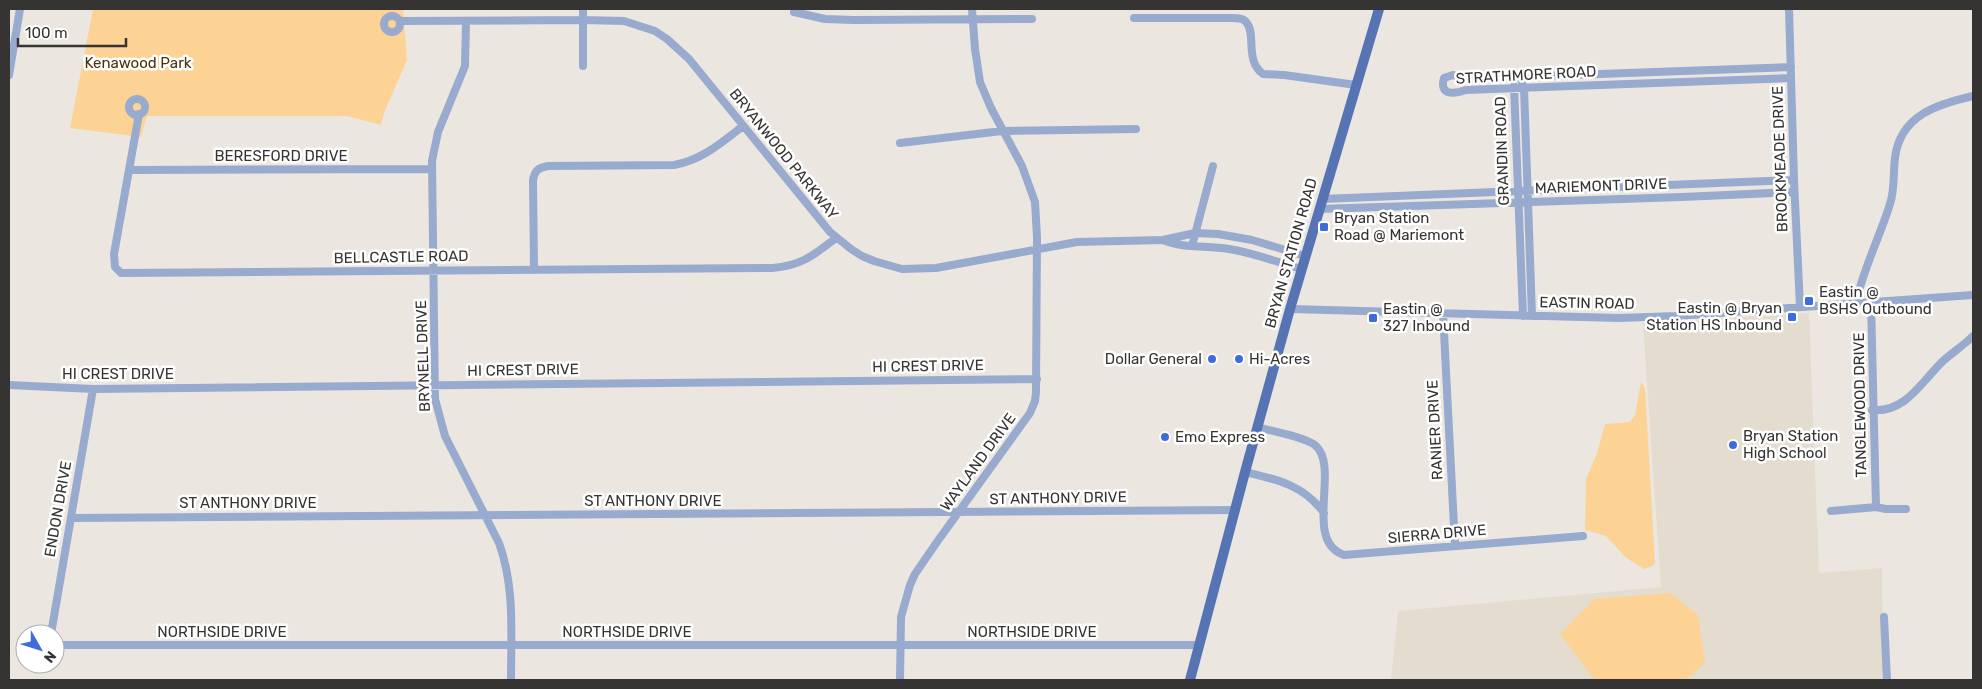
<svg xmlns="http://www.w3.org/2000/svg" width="1982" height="689" font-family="Rubik,sans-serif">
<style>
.built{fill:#e4dcce}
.green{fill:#fcd395}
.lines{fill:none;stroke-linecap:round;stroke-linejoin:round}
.minor{stroke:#98aacd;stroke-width:8}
.major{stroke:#5674b3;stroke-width:10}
.poi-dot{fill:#3e6cdd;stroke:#fff;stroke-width:2}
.labels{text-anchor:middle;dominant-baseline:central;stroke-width:5;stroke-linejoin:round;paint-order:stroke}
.park-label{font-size:15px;fill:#49330d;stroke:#fff}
.street-label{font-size:15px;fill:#363432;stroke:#fff}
.poi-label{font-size:15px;fill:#363432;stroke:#fff;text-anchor:start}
</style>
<rect width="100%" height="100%" fill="#ebe7e0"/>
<!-- built -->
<path class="built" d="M 1809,313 L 1819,573 L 1882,568 L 1883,680 L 1391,680 L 1398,611 L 1661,587 L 1643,323 Z"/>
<!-- green -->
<path class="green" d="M 93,9 L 403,9 L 407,60 L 384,113 L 381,125 L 347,116 L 147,116 L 141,137 L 70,128 Z
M 1641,382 L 1645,388 L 1655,563 L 1653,566 L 1644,569 L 1625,557 L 1606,536 L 1585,530 L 1586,479 L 1596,456 L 1605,424 L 1630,422 L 1635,415 Z
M 1670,593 L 1698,615 L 1705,663 L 1686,680 L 1595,680 L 1560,634 L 1594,599 Z"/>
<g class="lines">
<!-- minor -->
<path class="minor" d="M 583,9 L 583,66
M 1789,9 L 1794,180 L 1800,307
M 794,12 L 825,19 L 854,20 L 1032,19
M384 24a8 8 0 1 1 16 0a8 8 0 1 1-16 0Z
M 1134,18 L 1231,18 C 1236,18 1243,18 1246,22 C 1257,33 1244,60 1263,74 L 1284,75 L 1356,85
M 400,21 L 583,20 L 624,21 L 655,31 L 667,39 L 689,59 L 830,232 L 851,249 L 862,256 L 874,261 L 902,269 L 936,268 L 1077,242 L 1163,240 L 1195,233 L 1218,234 L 1252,240 L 1305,256
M 466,21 L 465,66 L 438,132 L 432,161 L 435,399 L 445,436 L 499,543 C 515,587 511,634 511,680
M 1791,67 L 1464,79 L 1453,75 L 1444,78 C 1439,96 1454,94 1466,90 L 1791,78
M 9,75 L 20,9
M 1522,83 L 1524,88 L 1532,316
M 1514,86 L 1523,316
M129 107a8 8 0 1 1 16 0a8 8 0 1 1-16 0Z
M 139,114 L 114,254 L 115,267 L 121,273 L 772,268 C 801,266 814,255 836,238
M 900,143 L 1002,131 L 1136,129
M 129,170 L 432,169
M 1322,199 L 1794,180
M 1319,209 L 1682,197 L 1794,192
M 1163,240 C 1184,249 1207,245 1229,249 C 1254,253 1277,262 1301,269
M 1192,246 L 1213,166
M 534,270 L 533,180 C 535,170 538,168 548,166 L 674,165 C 702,160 721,143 743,126
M 1859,291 C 1867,261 1881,233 1890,204 C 1895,189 1893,173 1895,158 C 1900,115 1938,104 1973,96
M 1871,303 L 1876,507
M 1290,309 L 1620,318 L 1676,316 L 1973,295
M 1443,313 L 1455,546
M 9,385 L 93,389 L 1037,379
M 1872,410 C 1906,413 1922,381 1943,361 C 1953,352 1964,345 1973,336
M 1257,427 C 1271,431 1306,437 1316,446 C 1340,468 1303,541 1344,555 L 1583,536
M 1245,472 C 1276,479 1304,485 1324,513
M 1831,511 L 1876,507 L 1886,509 L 1906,509
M 71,518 L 1235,510
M 1884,617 L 1887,680
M 51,634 L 93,389
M 55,645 L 1200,645
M 900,680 L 901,617 L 910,585 L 915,574 L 937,542 L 1030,413 L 1035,401 L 1036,392 L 1037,237 L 1035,202 L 1022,166 L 991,108 L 980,82 L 975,49 L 972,9"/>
<!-- major -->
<path class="major" d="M 1190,680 L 1245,472 L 1290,309 L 1379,9"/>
</g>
<!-- markers -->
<g class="poi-dot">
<rect x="1319" y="222" width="10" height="10" rx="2.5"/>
<rect x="1804" y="296" width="10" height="10" rx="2.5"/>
<rect x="1787" y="312" width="10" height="10" rx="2.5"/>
<rect x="1368" y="313" width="10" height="10" rx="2.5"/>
<circle cx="1212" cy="359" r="5"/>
<circle cx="1239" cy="359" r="5"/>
<circle cx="1165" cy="437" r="5"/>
<circle cx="1733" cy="445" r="5"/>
</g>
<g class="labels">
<!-- park labels -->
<g class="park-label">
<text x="138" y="63">Kenawood Park</text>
</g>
<!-- street labels -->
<g class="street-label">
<text transform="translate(1526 75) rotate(-3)">STRATHMORE ROAD</text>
<text transform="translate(1502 151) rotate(-92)">GRANDIN ROAD</text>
<text transform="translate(784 154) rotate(51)">BRYANWOOD PARKWAY</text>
<text x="281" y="156">BERESFORD DRIVE</text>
<text transform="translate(1780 159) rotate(-92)">BROOKMEADE DRIVE</text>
<text transform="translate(1601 186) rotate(-2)">MARIEMONT DRIVE</text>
<text transform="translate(1291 253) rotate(-74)">BRYAN STATION ROAD</text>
<text transform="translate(401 257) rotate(-1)">BELLCASTLE ROAD</text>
<text transform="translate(1587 303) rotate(1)">EASTIN ROAD</text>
<text transform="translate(423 356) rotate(-92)">BRYNELL DRIVE</text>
<text transform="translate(928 366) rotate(-1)">HI CREST DRIVE</text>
<text transform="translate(523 370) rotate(-1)">HI CREST DRIVE</text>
<text x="118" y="374">HI CREST DRIVE</text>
<text transform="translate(1860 405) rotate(-91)">TANGLEWOOD DRIVE</text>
<text transform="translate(1435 430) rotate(-93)">RANIER DRIVE</text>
<text transform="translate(978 462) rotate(-54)">WAYLAND DRIVE</text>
<text transform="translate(1058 498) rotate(-1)">ST ANTHONY DRIVE</text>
<text x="653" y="501">ST ANTHONY DRIVE</text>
<text x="248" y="503">ST ANTHONY DRIVE</text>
<text transform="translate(58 509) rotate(-80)">ENDON DRIVE</text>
<text transform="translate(1437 534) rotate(-5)">SIERRA DRIVE</text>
<text x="222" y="632">NORTHSIDE DRIVE</text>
<text x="627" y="632">NORTHSIDE DRIVE</text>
<text x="1032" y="632">NORTHSIDE DRIVE</text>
</g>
<!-- poi labels -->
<g class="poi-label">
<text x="1334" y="218">Bryan Station<tspan x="1334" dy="17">Road @ Mariemont</tspan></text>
<text x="1819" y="292">Eastin @<tspan x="1819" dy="17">BSHS Outbound</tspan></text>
<text x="1782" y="308" text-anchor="end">Eastin @ Bryan<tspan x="1782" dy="17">Station HS Inbound</tspan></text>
<text x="1383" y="309">Eastin @<tspan x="1383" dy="17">327 Inbound</tspan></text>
<text x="1202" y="359" text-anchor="end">Dollar General</text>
<text x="1249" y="359">Hi-Acres</text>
<text x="1743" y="436">Bryan Station<tspan x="1743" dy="17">High School</tspan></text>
<text x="1175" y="437">Emo Express</text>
</g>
</g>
<!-- border -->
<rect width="1982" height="689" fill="none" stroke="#363432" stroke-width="20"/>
<!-- north arrow -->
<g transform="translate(40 649) rotate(129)"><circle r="24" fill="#ffffff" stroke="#afaead"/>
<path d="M0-4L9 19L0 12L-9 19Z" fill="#3e6cdd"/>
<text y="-8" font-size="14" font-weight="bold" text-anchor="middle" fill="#363432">N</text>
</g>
<!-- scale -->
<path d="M18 38v8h108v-8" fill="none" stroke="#363432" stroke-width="2.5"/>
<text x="25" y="38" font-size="15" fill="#363432" stroke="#ffffff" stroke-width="4" paint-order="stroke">100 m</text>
</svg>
